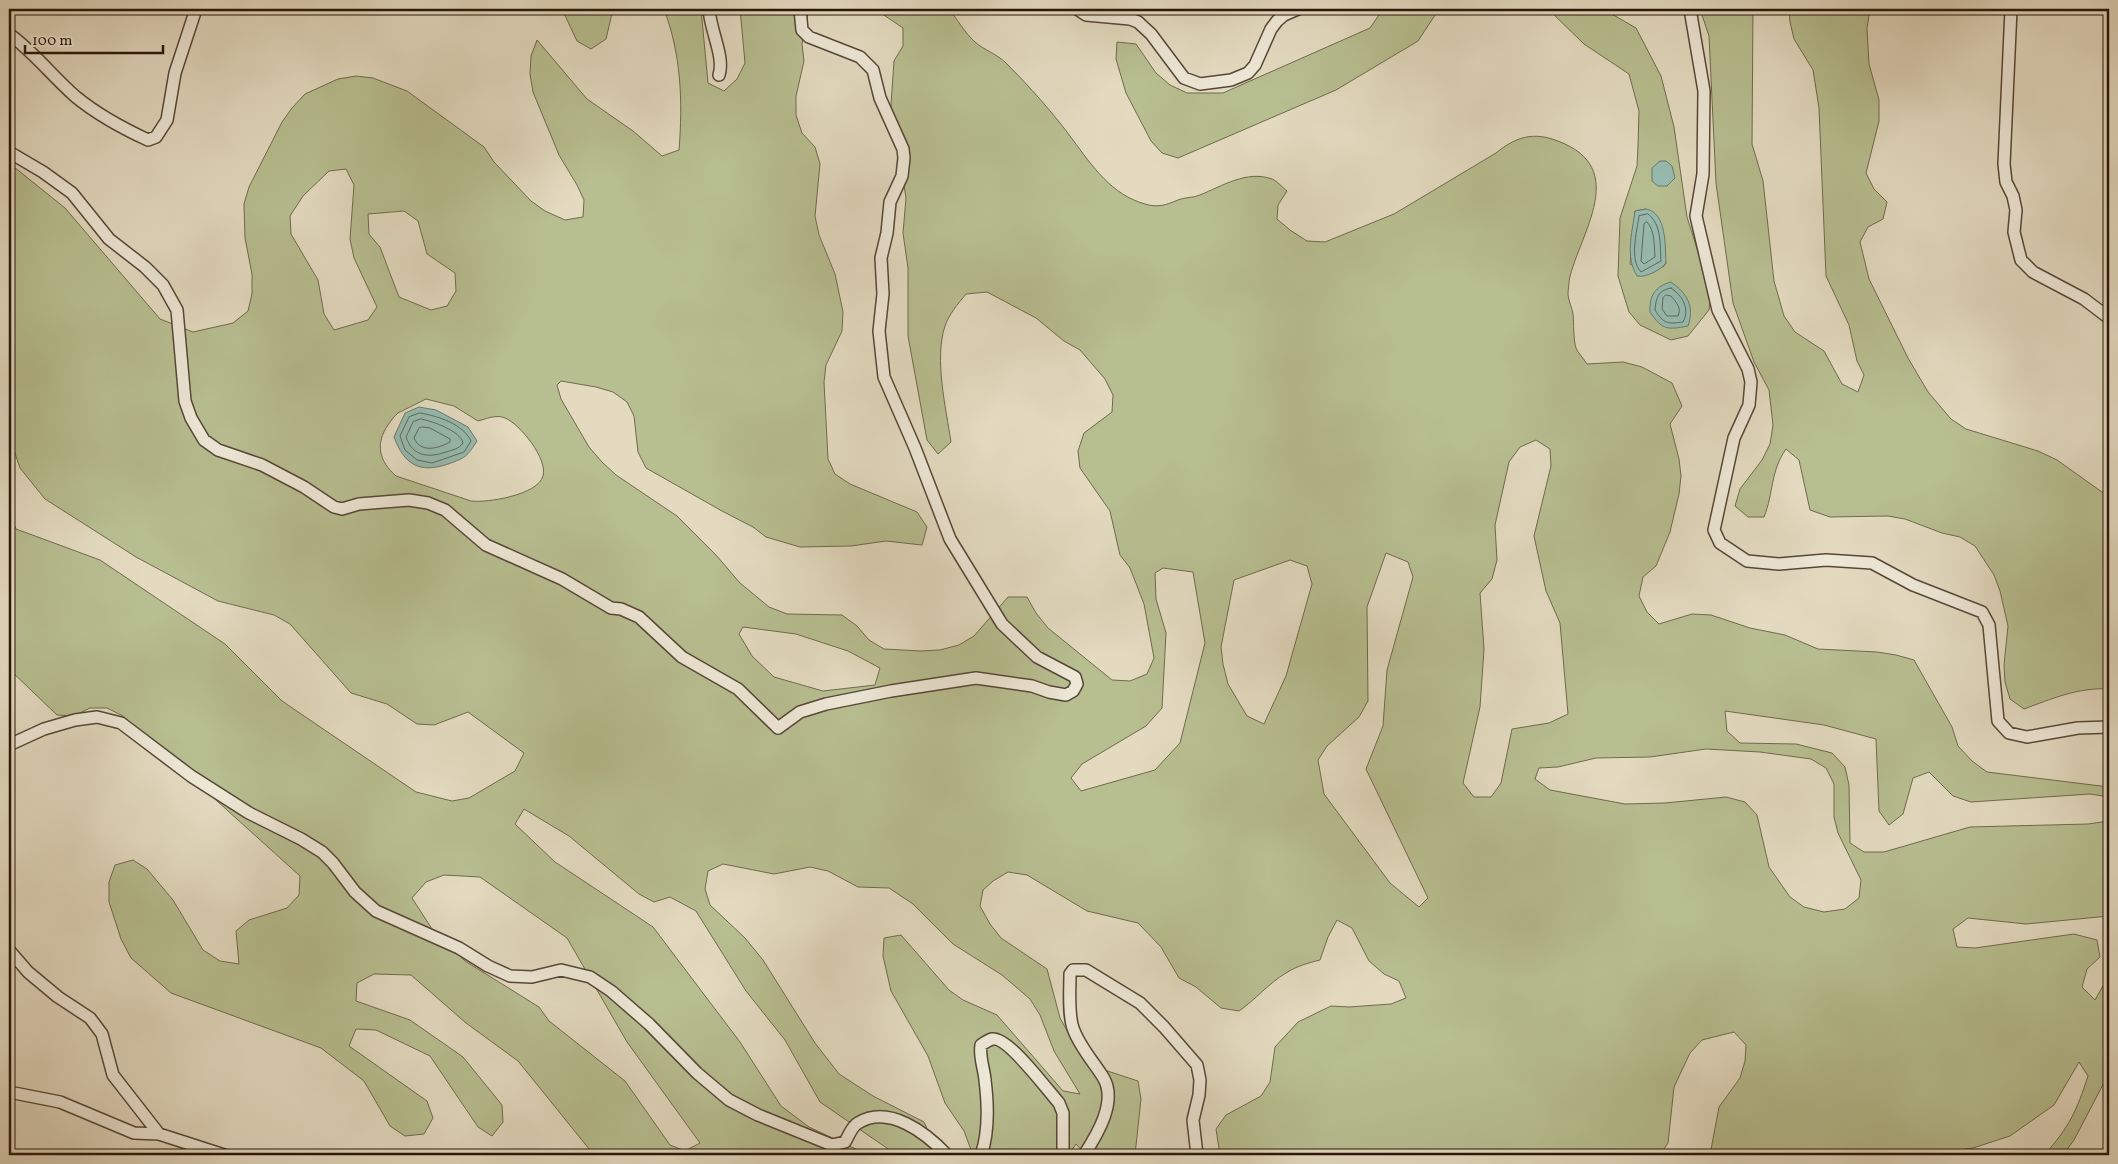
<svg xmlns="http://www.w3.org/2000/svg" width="2118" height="1164" font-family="Vollkorn,serif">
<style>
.green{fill:#b7be90;stroke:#706a4d;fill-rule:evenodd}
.water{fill:#96bbaf;stroke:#6a796d}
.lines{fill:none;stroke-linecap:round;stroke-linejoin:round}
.shore{stroke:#5f685c;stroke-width:1}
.minor-casing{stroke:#574738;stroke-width:14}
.minor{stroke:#ede7d6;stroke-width:11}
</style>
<rect width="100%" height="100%" fill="#e3dac0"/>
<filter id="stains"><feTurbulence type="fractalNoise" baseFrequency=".004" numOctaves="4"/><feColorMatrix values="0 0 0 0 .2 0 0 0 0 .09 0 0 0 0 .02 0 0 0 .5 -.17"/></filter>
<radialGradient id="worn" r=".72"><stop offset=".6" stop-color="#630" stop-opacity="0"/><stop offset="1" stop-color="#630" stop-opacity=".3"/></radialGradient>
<!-- green -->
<path class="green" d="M 562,9 L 613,9 L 606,39 L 591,49 L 577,41 Z
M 664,9 L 701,9 L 708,83 L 724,91 L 737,79 L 745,63 L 740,9 L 811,9 L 808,12 L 802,44 L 804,61 L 796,96 L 796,115 L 802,133 L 815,147 L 820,164 L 815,216 L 819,235 L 835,274 L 843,312 L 842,331 L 826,365 L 824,382 L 828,459 L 835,474 L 850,484 L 917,512 L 927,527 L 922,545 L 886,541 L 851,546 L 800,547 L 766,537 L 753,527 L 722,511 L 646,468 L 638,452 L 634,416 L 627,402 L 613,392 L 596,387 L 561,381 L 557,385 L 561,399 L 589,447 L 602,462 L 616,475 L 677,516 L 716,555 L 740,583 L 769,607 L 787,614 L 842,615 L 857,626 L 869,640 L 884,649 L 921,651 L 940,650 L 959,645 L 974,636 L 1008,597 L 1027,597 L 1036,613 L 1048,628 L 1112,680 L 1130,681 L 1147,674 L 1154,658 L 1144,604 L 1130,568 L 1120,555 L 1110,511 L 1080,468 L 1078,451 L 1084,433 L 1112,412 L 1113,395 L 1105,379 L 1080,350 L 1064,341 L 1036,318 L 987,292 L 966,294 C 958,304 949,314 945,326 C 934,359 946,408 951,442 L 938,454 L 927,440 L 908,336 L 908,268 L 903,233 L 906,198 L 891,105 L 894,61 L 903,46 L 903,28 L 875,9 L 949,9 C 957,19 965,33 975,42 C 984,50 997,54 1006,63 C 1029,86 1054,114 1073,140 C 1092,166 1112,195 1145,204 C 1158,208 1166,205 1178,200 C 1185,197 1193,198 1200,195 C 1222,186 1247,170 1272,179 C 1277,181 1282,187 1287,191 L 1278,205 L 1277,219 L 1290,230 L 1307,241 L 1325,242 L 1394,214 L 1496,153 C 1513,139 1530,132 1552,139 C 1630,164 1584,226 1570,276 C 1569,282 1568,290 1568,295 C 1569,302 1572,308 1573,314 C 1574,324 1573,338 1576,348 C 1578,353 1584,359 1587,364 L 1623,362 L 1642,367 L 1672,383 L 1682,406 L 1670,424 L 1679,459 L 1681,476 L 1679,494 L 1670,532 L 1656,566 L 1643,577 L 1639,596 L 1647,612 L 1659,624 L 1692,614 L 1711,615 L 1750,628 L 1785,635 L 1818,649 L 1877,652 L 1896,655 L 1914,660 L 1952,727 L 1958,746 L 1972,761 L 1987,772 L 2109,787 L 2109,797 L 2090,794 L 1971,802 L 1953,796 L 1929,772 L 1913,778 L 1903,814 L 1889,825 L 1879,811 L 1876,739 L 1824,725 L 1725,711 L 1727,731 L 1740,743 L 1796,744 L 1832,753 L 1845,767 L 1849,785 L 1850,843 L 1864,852 L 1884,852 L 1970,827 L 2088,824 L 2109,821 L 2109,916 L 2026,924 L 1968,918 L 1953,929 L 1957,947 L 1975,948 L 2074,934 L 2097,940 L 2100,957 L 2087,969 L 2082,987 L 2095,1000 L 2104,984 L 2109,979 L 2109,1068 L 2107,1077 L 2074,1140 L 2063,1155 L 2044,1155 C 2069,1128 2077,1110 2088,1076 L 2079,1062 L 2054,1105 L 2010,1136 L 1973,1148 L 1927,1155 L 1710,1155 L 1719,1107 L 1740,1078 L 1745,1061 L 1746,1045 L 1734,1032 L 1702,1040 L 1690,1053 L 1674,1087 L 1668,1143 L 1660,1155 L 1220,1155 L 1216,1129 L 1226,1115 L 1261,1096 L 1270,1082 L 1275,1047 L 1298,1022 L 1331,1006 L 1349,1007 L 1391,1004 L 1406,998 L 1399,981 L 1384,974 L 1369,961 L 1352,928 L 1337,920 L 1328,937 L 1320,960 C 1308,963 1297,966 1286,973 C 1269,983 1255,1000 1239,1011 L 1221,1008 L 1196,987 L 1179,978 L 1161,947 L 1138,923 L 1087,911 L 1027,875 L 1008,872 L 993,881 L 983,890 L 980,906 L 990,924 L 1001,938 L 1047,969 L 1060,1018 L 1086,1064 L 1138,1081 L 1141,1099 L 1135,1155 L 1086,1155 L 1076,1144 L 1068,1155 L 973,1155 L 964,1131 L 945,1103 L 928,1056 L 891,991 L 883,956 L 884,938 L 901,935 L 949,990 L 963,1000 L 997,1015 L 1063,1091 L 1080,1094 L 1054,1051 L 1040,1015 L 1030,999 L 1002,975 L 953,944 L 913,904 L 889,888 L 858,887 L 828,871 L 810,867 L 774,874 L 723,864 L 708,871 L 705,889 L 710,905 L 745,938 L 763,960 L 815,1043 L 839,1074 L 873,1096 L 924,1122 L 939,1155 L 892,1155 L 891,1151 L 820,1102 L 785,1040 L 746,991 L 696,911 L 670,897 L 654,902 L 639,894 L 569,836 L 524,809 L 515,824 L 555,862 L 653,927 L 740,1042 L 781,1106 L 809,1127 L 860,1151 L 864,1155 L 594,1155 L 518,1061 L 466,1023 L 411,975 L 374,974 L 357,983 L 356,1001 L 410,1020 L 463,1057 L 502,1105 L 503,1122 L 492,1136 L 478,1127 L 430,1056 L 376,1030 L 356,1029 L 349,1046 L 427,1101 L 433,1118 L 424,1134 L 405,1136 L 390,1126 L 364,1081 L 321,1048 L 171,993 L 131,958 L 121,939 L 109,902 L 109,882 L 115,865 L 133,860 L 147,869 L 173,900 L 203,950 L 220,961 L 239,964 L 236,931 L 249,920 L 287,908 L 299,895 L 300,876 L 123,716 L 107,708 L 90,708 L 74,716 L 57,715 L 9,669 L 9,511 L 16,529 L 100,560 L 225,644 L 282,701 L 416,792 L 452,801 L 469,798 L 515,771 L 524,753 L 468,712 L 434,725 L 417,724 L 387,704 L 351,693 L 290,624 L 274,615 L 218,601 L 136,557 L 45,499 L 20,468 L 9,435 L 9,163 L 65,208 L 160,319 L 193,332 L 233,323 L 248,311 L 252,294 L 252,274 L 245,238 L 244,204 L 249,187 L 282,122 L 292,108 L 305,94 L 338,79 L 356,76 L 373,78 L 407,91 L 484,147 L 494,162 L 531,201 L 545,211 L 565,220 L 583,217 L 584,200 L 577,185 L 559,155 L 533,92 L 530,74 L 531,56 L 537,40 L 587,99 L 633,131 L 662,156 L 679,150 C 683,101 681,54 664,9 ZM 346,169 L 354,185 L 350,239 L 354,258 L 377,307 L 368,320 L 334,330 L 324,314 L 318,280 L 291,234 L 290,216 L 303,196 L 329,171 ZM 404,211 L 418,221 L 427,254 L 455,273 L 456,291 L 447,306 L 431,310 L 399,297 L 380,247 L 369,234 L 368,214 ZM 426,399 L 454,406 L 478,421 C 486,419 496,414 505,418 C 520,424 548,459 543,476 C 538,495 487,503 471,501 L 396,476 C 379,461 375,444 388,425 C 391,421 394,416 398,413 C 407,408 417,404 426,399 ZM 1536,440 L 1550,449 L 1551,466 L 1534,536 L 1546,591 L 1560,623 L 1568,714 L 1549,723 L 1512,729 L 1501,783 L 1491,797 L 1474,797 L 1463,783 L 1480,707 L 1484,649 L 1480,593 L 1492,579 L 1497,560 L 1495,525 L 1509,462 L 1520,447 ZM 1386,553 L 1408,562 L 1413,577 L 1387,670 L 1383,726 L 1366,769 L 1428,898 L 1419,907 L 1390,883 L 1324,794 L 1318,760 L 1327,746 L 1359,717 L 1368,701 L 1367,607 ZM 1290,560 L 1307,566 L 1312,584 L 1286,676 L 1264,724 L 1247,716 L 1228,684 L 1223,664 L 1221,647 L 1234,580 ZM 1163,568 L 1193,572 L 1205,643 L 1180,743 L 1155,770 L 1081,791 L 1071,778 L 1082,764 L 1146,726 L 1162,708 L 1166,633 L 1156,599 L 1155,573 ZM 743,627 L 796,634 L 848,651 L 880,668 L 875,685 L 823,691 L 774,677 L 752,656 L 739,634 ZM 1706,749 L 1760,752 L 1811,759 L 1826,768 L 1834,784 L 1834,817 L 1838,833 L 1861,880 L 1859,898 L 1845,909 L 1824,912 L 1804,907 L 1790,897 L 1769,867 L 1757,815 L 1745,802 L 1726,797 L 1665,803 L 1625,804 L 1550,790 L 1535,779 L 1539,768 L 1558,767 L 1596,758 L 1650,757 ZM 444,875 L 480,877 L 567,938 L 627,1042 L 700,1143 L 685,1151 L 670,1145 L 625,1081 L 549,1021 L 539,1007 L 465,961 L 432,929 L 412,898 L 426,882 Z
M 1383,9 L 1439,9 L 1418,41 L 1336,90 L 1178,158 L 1162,153 L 1151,141 L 1126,93 L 1116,59 L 1117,42 L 1136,44 L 1156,73 L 1170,85 L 1187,93 L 1223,93 L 1370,28 Z
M 1548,9 L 1603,9 L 1636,28 L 1661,76 L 1674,127 L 1687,217 L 1711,293 L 1709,310 L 1688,336 L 1671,340 L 1640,325 L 1629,312 L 1618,276 L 1620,218 L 1637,166 L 1638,146 L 1639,111 L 1629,74 L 1584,44 ZM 1646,209 L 1666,263 L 1664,266 L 1649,274 L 1630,264 L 1635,211 Z
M 1700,9 L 1753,9 L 1752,144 L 1763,181 L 1774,281 L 1784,316 L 1795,332 L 1824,351 L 1842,384 L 1858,392 L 1864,375 L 1857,361 L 1849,325 L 1826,276 L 1819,108 L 1813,70 L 1794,39 L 1790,22 L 1789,9 L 1870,9 L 1867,28 L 1869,64 L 1879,100 L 1879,121 L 1866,173 L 1874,189 L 1887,202 L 1883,219 L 1868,227 L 1860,242 L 1869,279 L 1908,358 L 1928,392 L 1951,419 L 1966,429 L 2038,451 L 2057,460 L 2109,497 L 2109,689 C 2079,687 2051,699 2024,709 L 2010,699 L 2005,682 L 2004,665 L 2008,626 L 2000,591 L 1994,575 L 1975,546 L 1960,537 L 1942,533 L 1905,519 L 1888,516 L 1830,517 L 1810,510 L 1799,460 L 1786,449 C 1770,472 1774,492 1764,517 L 1748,517 L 1735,506 L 1740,489 L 1762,460 L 1770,444 L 1773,425 L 1769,390 L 1754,362 L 1733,303 L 1716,183 L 1709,36 Z"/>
<!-- water -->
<path class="water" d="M 1660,161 L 1666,161 L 1672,166 L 1675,178 L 1667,186 L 1658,186 L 1652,181 L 1652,168 Z
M 1646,209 C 1667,213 1665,246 1666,263 C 1661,270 1645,278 1637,276 C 1625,256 1632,234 1635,211 Z
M 1671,282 C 1687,293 1695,307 1688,326 C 1667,330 1662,330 1650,312 C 1649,295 1656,286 1671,282 Z
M 419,407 L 436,410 L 468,427 L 477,441 C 467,457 465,458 448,464 C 419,474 404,464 394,437 L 405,413 Z"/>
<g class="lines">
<!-- shore -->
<path class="shore" d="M 1648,214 C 1662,224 1660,246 1661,261 L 1641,272 C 1629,259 1637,232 1639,216 Z
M 1647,222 C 1655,230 1654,246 1655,257 L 1644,264 L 1641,261 L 1644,224 Z
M 1671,288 C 1683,296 1690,309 1683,322 C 1667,324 1664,324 1655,310 C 1656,298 1658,290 1671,288 Z
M 1666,295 L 1671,296 C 1676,302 1682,308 1678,316 L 1667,316 L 1662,309 L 1663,298 Z
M 420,413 C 438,416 463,424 471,441 L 464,452 L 432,463 L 417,460 L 405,450 L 400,436 L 409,417 Z
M 421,419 C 432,421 461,431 463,443 C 459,449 452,450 446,452 C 429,458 413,457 406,437 L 413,422 Z
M 422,427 L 430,428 L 450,439 L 450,442 C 439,448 421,454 414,438 L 419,428 Z"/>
<defs>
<path id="minor" d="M 709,9 C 710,30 725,57 719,75
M 1077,9 L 1086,15 L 1130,19 L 1138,22 L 1151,34 L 1184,78 L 1200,84 L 1231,80 L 1248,73 L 1255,65 L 1271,29 L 1277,21 L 1284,15 L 1298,9
M 1690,9 L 1704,91 L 1703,174 L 1696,216 L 1718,310 L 1748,369 L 1751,382 L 1749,405 L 1734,438 L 1714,530 L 1720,543 L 1747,561 L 1779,564 L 1826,560 L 1872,563 L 1913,585 L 1982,612 L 1989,625 L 1998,721 L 2009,733 L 2027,737 L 2078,728 L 2109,727
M 2011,9 L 2004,164 L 2006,182 L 2013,196 L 2016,210 L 2014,232 L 2021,260 L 2033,272 L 2084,299 L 2109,318
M 9,34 C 34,52 52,76 76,97 C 98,115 122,128 148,140 L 156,137 L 167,120 L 175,73 L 196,9
M 9,152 L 43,172 L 72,193 L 109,239 L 145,267 L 163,285 L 177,310 L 185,401 L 191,418 L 204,440 L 218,450 L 262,465 L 304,487 L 334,507 L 342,509 L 359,504 L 409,500 L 428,503 L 445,510 L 486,545 L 562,579 L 611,608 L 621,609 L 639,617 L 682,657 L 738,689 L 778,728 L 800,712 L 826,704 L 891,691 L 976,678 L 1032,686 L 1049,692 L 1066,695 L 1073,691 L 1077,684 L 1075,677 L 1037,657 L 1002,624 L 950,539 L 915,448 L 884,377 L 879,331 L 883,294 L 881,258 L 887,233 L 890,202 L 902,176 L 904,158 L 903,149 L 880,98 L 873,70 L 860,57 L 809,37 L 802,30 L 800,9
M 9,745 L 44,729 L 75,720 L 97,717 L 121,723 L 191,776 L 249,813 L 301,839 L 322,852 L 333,863 L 355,892 L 376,911 L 459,948 L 488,966 L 510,976 L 532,977 L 561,970 L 590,977 L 611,991 L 649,1024 L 697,1073 L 729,1100 L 758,1115 L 832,1145 L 845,1142 C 848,1137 852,1126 858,1123 C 889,1104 926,1133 947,1155
M 9,950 L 28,972 L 58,997 L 90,1018 L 102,1034 L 113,1075 L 159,1134
M 9,1092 L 60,1102 L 134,1133 L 159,1134 L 224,1155
M 981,1155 C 989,1133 988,1104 985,1080 C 984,1068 979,1057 981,1045 C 984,1043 989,1040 992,1039 C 1008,1036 1048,1091 1059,1103 L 1063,1113 L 1063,1153 L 1065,1155
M 1084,1155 C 1097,1135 1118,1101 1103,1077 C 1093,1061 1079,1046 1073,1028 C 1068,1014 1070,989 1070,974 L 1073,970 L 1086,970 L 1140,1003 L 1164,1027 L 1197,1065 L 1200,1080 L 1199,1095 L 1193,1120 L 1197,1155"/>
</defs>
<!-- minor casing -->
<use href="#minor" class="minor-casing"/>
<!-- minor -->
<use href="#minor" class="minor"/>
</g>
<!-- margin -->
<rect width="2118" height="1164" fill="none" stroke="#e3dac0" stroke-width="30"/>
<rect x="10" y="10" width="2098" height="1144" fill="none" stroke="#28160a" stroke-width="2.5"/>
<rect x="15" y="15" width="2088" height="1134" fill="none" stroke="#28160a"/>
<!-- scale -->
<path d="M25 45v8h138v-8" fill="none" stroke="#28160a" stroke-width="2.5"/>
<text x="32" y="45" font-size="15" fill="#28160a" stroke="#ede7d6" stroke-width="4" paint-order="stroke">100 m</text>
<rect width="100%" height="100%" filter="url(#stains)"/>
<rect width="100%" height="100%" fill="url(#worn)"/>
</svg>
